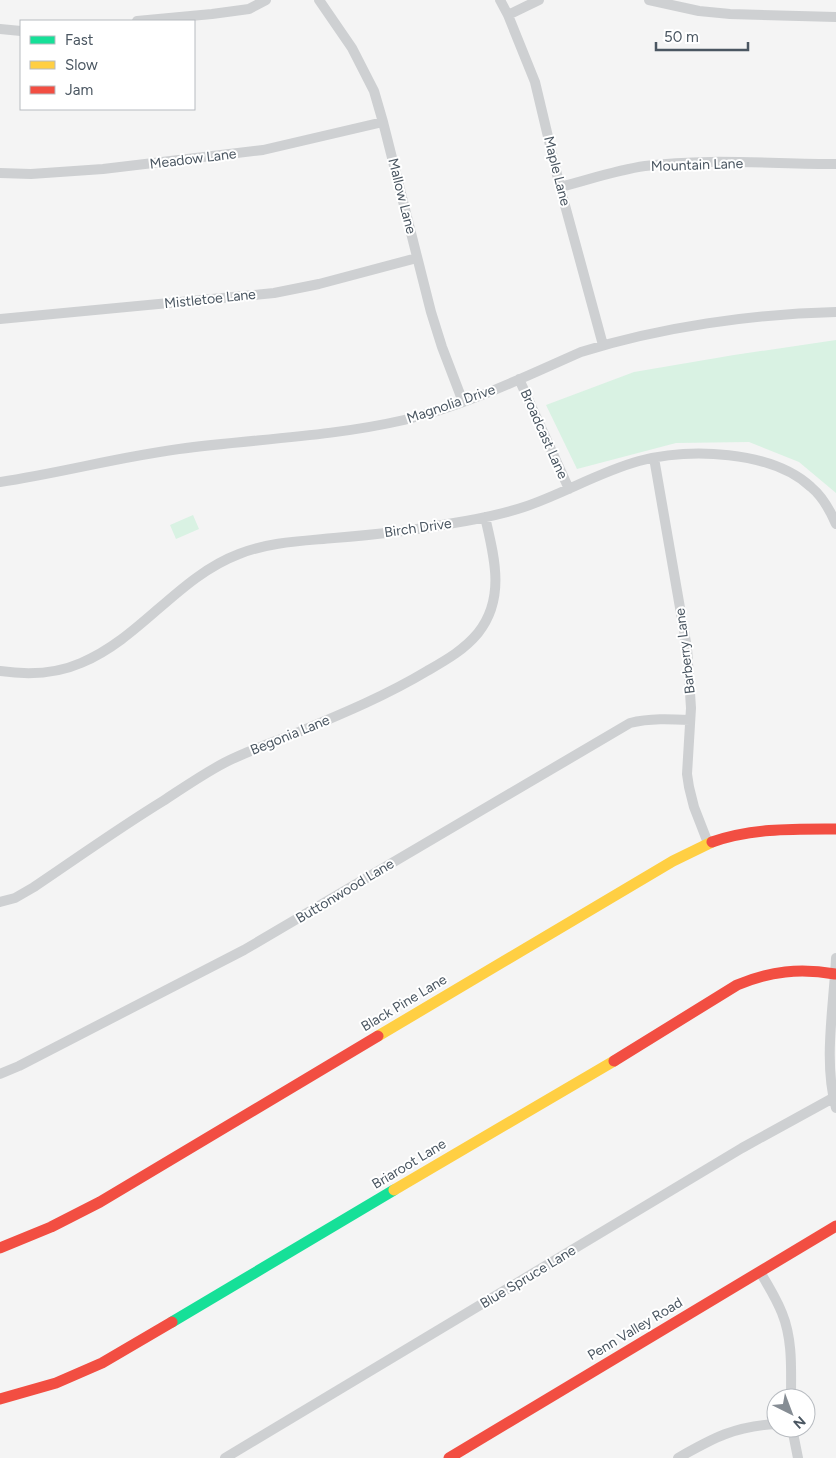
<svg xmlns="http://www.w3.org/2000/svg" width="836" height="1458" font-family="Figtree,sans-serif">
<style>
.green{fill:#d9f2e3}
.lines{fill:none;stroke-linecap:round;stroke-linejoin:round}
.street{stroke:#ced0d2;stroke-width:10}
.fast{stroke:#16e098;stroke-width:11}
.slow{stroke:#ffcf43;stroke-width:11}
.jam{stroke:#f24e42;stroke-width:11}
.labels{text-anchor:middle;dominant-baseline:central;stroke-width:4;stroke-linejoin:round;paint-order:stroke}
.street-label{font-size:14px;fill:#4a5661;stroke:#fff}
</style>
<rect width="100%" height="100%" fill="#f4f4f4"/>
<!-- green -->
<path class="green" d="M 836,340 L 836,493 L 799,462 L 749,442 L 676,443 L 577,469 L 546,405 L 634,372 L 734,355 Z
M 193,515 L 199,529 L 176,539 L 170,525 Z"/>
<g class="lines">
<!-- street -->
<path class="street" d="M 319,0 L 352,48 L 374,91 L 383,122 L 431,312 L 442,347 L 463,402
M 500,0 L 508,15 L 535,82 L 560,187 L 603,345
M 649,0 L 699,11 L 730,14 L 836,17
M 508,15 L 539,0
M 137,21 L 212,14 L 249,9 L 266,0
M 0,29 L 21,31
M 0,173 L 31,174 L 103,169 L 263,150 L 383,122
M 560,187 C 588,180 616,170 645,166 C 707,158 773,164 836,164
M 0,319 L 274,293 L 319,284 L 417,258
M 519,379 L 569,489
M 654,458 L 687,648 L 691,708 L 687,774 L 689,787 L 694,807 L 708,843
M 0,482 C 60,473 119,457 179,449 C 254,439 330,437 404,420 C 465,406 524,377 581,352 C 661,327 752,314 836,312
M 0,671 C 27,675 56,674 81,663 C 141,638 178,577 239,554 C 269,542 303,541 334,538 C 372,535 410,531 448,524 C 473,520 500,515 524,507 C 563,494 599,472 639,461 C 689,448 771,450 811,487 C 823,497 830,510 836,524
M 0,902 L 15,898 L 34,887 C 77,858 119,828 163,801 C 183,788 203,774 224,763 C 249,750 275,742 301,731 C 344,713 387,695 427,671 C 446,660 464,650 478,633 C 506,598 494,556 485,517
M 836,958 C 834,1006 823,1061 836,1108
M 0,1074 L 19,1066 L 244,950 L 630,723 C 650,718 670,719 690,720
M 760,1272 C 768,1285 776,1298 782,1313 C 793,1340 791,1370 791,1398
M 792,1428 L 798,1458
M 225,1458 L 742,1148 L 833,1098
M 678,1458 C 713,1438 735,1426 776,1424"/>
<!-- fast -->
<path class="fast" d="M 172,1322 L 394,1190"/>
<!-- slow -->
<path class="slow" d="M 378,1036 L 673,861 L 712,842
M 394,1190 L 614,1061"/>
<!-- jam -->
<path class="jam" d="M 712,842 C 752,828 794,829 836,829
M 614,1061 L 737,985 C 770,971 800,968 835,974
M 0,1248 L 51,1227 L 100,1202 L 378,1036
M 0,1399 L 56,1383 L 102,1363 L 172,1322
M 449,1458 L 836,1226"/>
</g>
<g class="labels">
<!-- street labels -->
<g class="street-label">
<text transform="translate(193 159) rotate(-7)">Meadow Lane</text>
<text transform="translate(697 165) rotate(-2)">Mountain Lane</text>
<text transform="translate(557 171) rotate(76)">Maple Lane</text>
<text transform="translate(402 196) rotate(76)">Mallow Lane</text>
<text transform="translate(210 299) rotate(-6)">Mistletoe Lane</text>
<text transform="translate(451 404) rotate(-19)">Magnolia Drive</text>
<text transform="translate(544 434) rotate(66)">Broadcast Lane</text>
<text transform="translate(418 528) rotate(-8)">Birch Drive</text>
<text transform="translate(685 651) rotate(-97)">Barberry Lane</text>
<text transform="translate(290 735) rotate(-22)">Begonia Lane</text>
<text transform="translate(345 891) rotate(-31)">Buttonwood Lane</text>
<text transform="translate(404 1003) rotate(-31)">Black Pine Lane</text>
<text transform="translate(409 1164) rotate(-31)">Briaroot Lane</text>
<text transform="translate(528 1277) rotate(-31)">Blue Spruce Lane</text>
<text transform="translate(635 1329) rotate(-31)">Penn Valley Road</text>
</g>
</g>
<!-- legend -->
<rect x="20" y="20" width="175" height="90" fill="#ffffff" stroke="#b7bbc0"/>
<rect x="30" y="36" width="25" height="8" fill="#16e098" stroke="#b7bbc0"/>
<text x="65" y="45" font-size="15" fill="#4a5661">Fast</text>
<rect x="30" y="61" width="25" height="8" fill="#ffcf43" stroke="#b7bbc0"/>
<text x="65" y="70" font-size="15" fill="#4a5661">Slow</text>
<rect x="30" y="86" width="25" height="8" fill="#f24e42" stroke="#b7bbc0"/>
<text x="65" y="95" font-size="15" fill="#4a5661">Jam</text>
<!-- north arrow -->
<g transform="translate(791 1413) rotate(138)"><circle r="24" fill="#ffffff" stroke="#b7bbc0"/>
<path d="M0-4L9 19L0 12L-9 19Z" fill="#868d94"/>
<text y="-8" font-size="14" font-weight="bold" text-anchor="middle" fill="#4a5661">N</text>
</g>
<!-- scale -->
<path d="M656 42v8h92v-8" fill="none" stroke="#4a5661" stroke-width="2.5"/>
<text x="664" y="42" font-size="15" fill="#4a5661" stroke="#ffffff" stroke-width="4" paint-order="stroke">50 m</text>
</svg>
